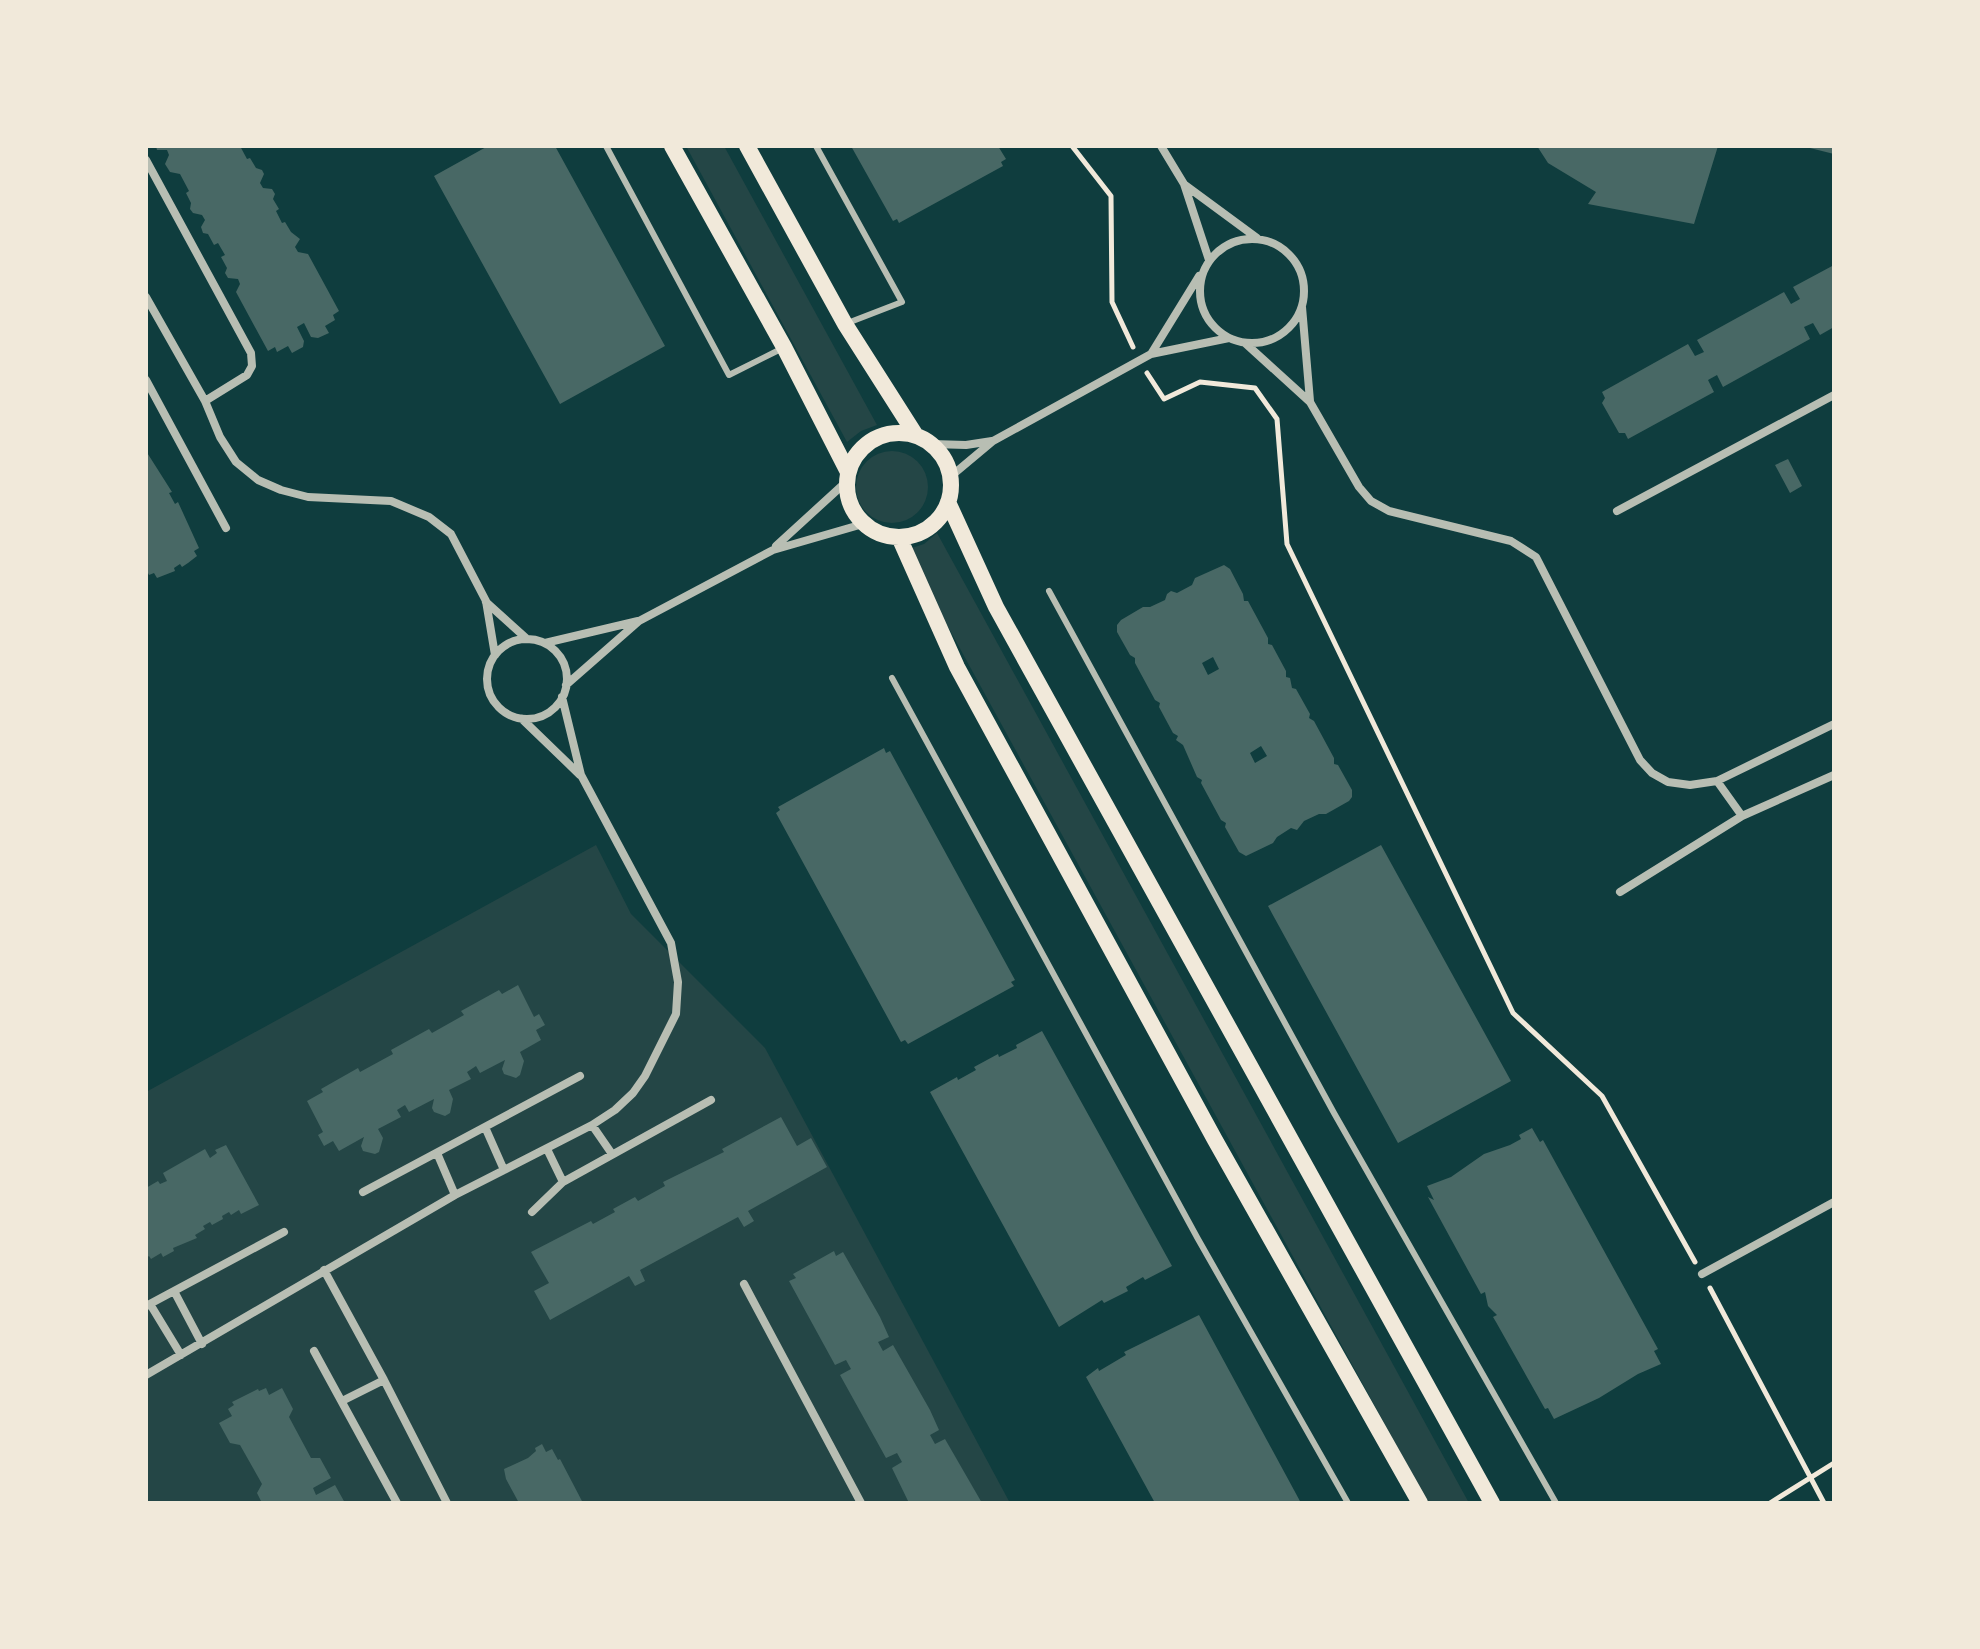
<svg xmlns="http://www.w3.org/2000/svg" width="1980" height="1649" font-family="'Asap Condensed',sans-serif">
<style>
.green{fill:#244646}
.building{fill:#486865;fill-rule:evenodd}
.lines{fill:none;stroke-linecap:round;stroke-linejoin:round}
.path{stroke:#f1e9da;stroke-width:5}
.service{stroke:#b8beb3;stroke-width:6}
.minor{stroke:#b8beb3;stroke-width:8}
.secondary{stroke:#f1e9da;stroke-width:16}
</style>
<rect width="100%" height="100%" fill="#0f3d3e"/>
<!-- green -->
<path class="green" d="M 686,146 L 724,146 L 877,425 L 861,431 L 847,442 Z
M856 487a36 36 0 1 1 72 0a36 36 0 1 1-72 0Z
M 937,533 L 1469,1503 L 1428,1503 L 906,550 L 924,544 Z
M 596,845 L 631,914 L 765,1048 L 1010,1503 L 146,1503 L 146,1092 Z"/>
<!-- building -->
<path class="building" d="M 156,146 L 240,146 L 247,159 L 250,158 L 256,168 L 262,170 L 264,174 L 260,183 L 263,188 L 272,189 L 275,194 L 273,199 L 279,209 L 276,211 L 282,223 L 285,222 L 291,232 L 300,239 L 295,247 L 298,252 L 308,254 L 339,311 L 333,315 L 335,320 L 325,326 L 329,333 L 318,338 L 311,337 L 304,323 L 297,327 L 304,341 L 303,347 L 292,353 L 288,346 L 277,352 L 275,347 L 268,351 L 236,292 L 240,284 L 238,279 L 228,278 L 225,273 L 227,268 L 221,257 L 225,255 L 218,243 L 214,245 L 208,234 L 203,233 L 201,227 L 205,220 L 202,215 L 193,213 L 190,209 L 191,203 L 186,193 L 189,191 L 180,174 L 170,172 L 165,164 L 169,155 L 167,150 L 157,150 Z
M 488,146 L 555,146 L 665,346 L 560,404 L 434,176 Z
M 851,146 L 998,146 L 1006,159 L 1001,162 L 1003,166 L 899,223 L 897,219 L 893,221 Z
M 1537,146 L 1718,146 L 1694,224 L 1588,204 L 1596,192 L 1548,163 Z
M 1807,146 L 1834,146 L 1834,154 L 1806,147 Z
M 1834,265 L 1834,327 L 1820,335 L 1813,323 L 1804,327 L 1810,339 L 1723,387 L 1717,375 L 1708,380 L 1714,392 L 1628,439 L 1625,433 L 1619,433 L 1602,403 L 1605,398 L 1602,392 L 1688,344 L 1695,356 L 1704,352 L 1697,340 L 1784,292 L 1791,304 L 1800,299 L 1793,287 Z
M 146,451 L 172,492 L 169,493 L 175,504 L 178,502 L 199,548 L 194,551 L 197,556 L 188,563 L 182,567 L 180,564 L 174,568 L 175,571 L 157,578 L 154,573 L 149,575 L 146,569 Z
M 1788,459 L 1802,486 L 1790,493 L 1775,465 Z
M 1224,565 L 1230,569 L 1243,594 L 1244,601 L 1248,601 L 1268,638 L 1268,644 L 1272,645 L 1286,671 L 1286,677 L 1290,678 L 1292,688 L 1296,689 L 1310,714 L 1309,718 L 1314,721 L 1334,758 L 1334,764 L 1338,765 L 1352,790 L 1352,797 L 1349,801 L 1326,814 L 1319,814 L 1304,821 L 1297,830 L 1291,828 L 1277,837 L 1273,843 L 1246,856 L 1239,852 L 1225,827 L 1226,823 L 1221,820 L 1201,783 L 1202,780 L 1197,777 L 1183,745 L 1176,740 L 1178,736 L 1173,733 L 1159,707 L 1160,703 L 1155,700 L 1135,663 L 1135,658 L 1130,655 L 1117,632 L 1117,625 L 1121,620 L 1143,607 L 1150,607 L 1165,600 L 1167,594 L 1171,591 L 1177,593 L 1192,585 L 1195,578 ZM 1213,657 L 1219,669 L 1208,675 L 1202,663 ZM 1261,746 L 1267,756 L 1255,763 L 1250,753 Z
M 884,748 L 886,753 L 890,751 L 1015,980 L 1011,982 L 1014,986 L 908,1044 L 905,1040 L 901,1042 L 776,813 L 780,810 L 778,807 Z
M 1381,845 L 1511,1081 L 1398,1143 L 1268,906 Z
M 518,985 L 534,1017 L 539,1014 L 545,1025 L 536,1030 L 541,1040 L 520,1052 L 524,1061 L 520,1075 L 516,1078 L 504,1074 L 502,1069 L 505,1060 L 480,1073 L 476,1066 L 467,1072 L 471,1079 L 449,1090 L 453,1099 L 450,1113 L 445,1116 L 434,1112 L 432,1108 L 434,1099 L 409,1112 L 405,1105 L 397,1110 L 401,1117 L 378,1129 L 383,1138 L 379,1152 L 375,1154 L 363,1151 L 361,1146 L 364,1137 L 339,1151 L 333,1141 L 324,1146 L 318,1135 L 323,1132 L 307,1101 L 323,1092 L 321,1089 L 358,1068 L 360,1072 L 393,1054 L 391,1050 L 429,1029 L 432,1033 L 464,1015 L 461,1011 L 499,990 L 502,994 Z
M 1042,1031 L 1172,1266 L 1145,1280 L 1143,1277 L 1126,1287 L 1128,1291 L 1104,1303 L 1102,1300 L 1059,1327 L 930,1092 L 957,1077 L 958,1080 L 976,1070 L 974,1067 L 998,1054 L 999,1057 L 1017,1048 L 1016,1045 Z
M 781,1117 L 797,1146 L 811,1138 L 827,1167 L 748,1211 L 754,1221 L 744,1227 L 738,1217 L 640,1270 L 645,1281 L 635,1286 L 629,1276 L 550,1320 L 534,1291 L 549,1283 L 531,1252 L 591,1221 L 593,1224 L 615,1212 L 613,1209 L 635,1197 L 638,1201 L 665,1186 L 663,1182 L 724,1152 L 722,1149 Z
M 1532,1128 L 1540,1142 L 1543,1140 L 1658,1349 L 1654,1351 L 1661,1364 L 1638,1374 L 1599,1398 L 1554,1419 L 1548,1408 L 1545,1409 L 1496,1322 L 1493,1317 L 1497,1315 L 1488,1306 L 1485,1292 L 1481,1294 L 1428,1197 L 1434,1200 L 1427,1186 L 1451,1177 L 1484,1154 L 1510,1145 L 1521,1139 L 1519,1135 Z
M 226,1145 L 259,1205 L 241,1214 L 239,1210 L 231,1215 L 229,1212 L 222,1216 L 223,1219 L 212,1225 L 210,1222 L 203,1226 L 205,1229 L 195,1235 L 197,1238 L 173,1248 L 174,1251 L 163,1257 L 161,1253 L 151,1259 L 149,1256 L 146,1258 L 146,1188 L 158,1181 L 160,1184 L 167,1181 L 163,1173 L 205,1149 L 210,1158 L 217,1153 L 215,1150 Z
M 834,1251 L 836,1256 L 843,1252 L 880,1317 L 889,1337 L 878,1342 L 883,1351 L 893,1345 L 930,1410 L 939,1430 L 930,1435 L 935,1444 L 945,1439 L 982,1503 L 909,1503 L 892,1468 L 902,1462 L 897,1453 L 886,1458 L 840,1375 L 851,1369 L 846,1360 L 835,1365 L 789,1281 L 796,1278 L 793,1274 Z
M 1199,1315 L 1301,1503 L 1155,1503 L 1086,1377 L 1098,1368 L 1099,1371 L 1126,1355 L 1124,1352 Z
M 266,1388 L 269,1395 L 282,1388 L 293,1409 L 289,1417 L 311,1458 L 320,1458 L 331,1478 L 313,1488 L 316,1495 L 335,1485 L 345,1503 L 262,1503 L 257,1493 L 262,1484 L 240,1445 L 230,1443 L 219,1423 L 232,1416 L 228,1409 L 234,1405 L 232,1402 L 258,1389 L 259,1391 Z
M 542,1444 L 546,1452 L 552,1449 L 558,1460 L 560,1459 L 583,1503 L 519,1503 L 506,1479 L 504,1469 L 528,1458 L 536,1451 L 535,1448 Z"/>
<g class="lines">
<!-- path -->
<path class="path" d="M 1072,146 L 1111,196 L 1112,302 L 1133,347
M 1147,373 L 1164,399 L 1200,382 L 1255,388 L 1277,419 L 1287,544 L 1513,1013 L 1602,1096 L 1695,1262
M 1710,1288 L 1824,1503
M 1770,1503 L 1834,1463"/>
<!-- service -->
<path class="service" d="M 606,146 L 729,375 L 783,348
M 816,146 L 902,302 L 845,324
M 1049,591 L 1334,1113 L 1556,1503
M 892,678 L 1198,1239 L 1348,1503"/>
<!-- minor -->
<path class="minor" d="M 1161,146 L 1184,184 L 1209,260
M 146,160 L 251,353 L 252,366 L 247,375 L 205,401
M 1185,185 L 1257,238
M1200 291a52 52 0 1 1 104 0a52 52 0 1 1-104 0Z
M 146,297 L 205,401 L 220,437 L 236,462 L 258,480 L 281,490 L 308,497 L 391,501 L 429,517 L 451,534 L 486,601 L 495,655
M 1302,307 L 1310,401
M 1245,343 L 1310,402 L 1359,487 L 1371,501 L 1389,511 L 1511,541 L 1536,557 L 1640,760 L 1652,773 L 1668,782 L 1690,785 L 1717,781 L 1834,724
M 1151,354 L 1199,276
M 146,380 L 226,528
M 932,444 L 966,445 L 992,441
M 950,477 L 993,441 L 1151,354 L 1229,338
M 1617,511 L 1834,395
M 776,546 L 846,482
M 486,602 L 527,639
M487 679a40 40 0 1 1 80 0a40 40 0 1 1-80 0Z
M 545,643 L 638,621
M 566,685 L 639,621 L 773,550 L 863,524
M 522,719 L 580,775
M 1717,781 L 1742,816
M 1620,892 L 1742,816 L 1834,775
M 592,1125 L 612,1154
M 485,1127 L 504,1170
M 547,1149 L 563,1182
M 437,1153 L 455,1195
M 363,1192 L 580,1076
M 532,1212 L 563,1182 L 711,1100
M 324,1270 L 384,1380 L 447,1503
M 1702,1274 L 1834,1202
M 744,1284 L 861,1503
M 174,1291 L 202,1344
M 150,1304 L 181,1355
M 146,1306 L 284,1232
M 314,1351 L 397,1503
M 146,1375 L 455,1195 L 592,1125 L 615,1110 L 633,1093 L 645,1076 L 676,1014 L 678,982 L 671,943 L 581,775 L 562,697
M 342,1401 L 384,1380"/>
<!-- secondary -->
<path class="secondary" d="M 672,146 L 784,347 L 848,472
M 747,146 L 845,324 L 915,434
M847 485a52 52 0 1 1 104 0a52 52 0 1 1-104 0Z
M 948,502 L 996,607 L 1492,1503
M 899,537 L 957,667 L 1215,1140 L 1420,1503"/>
</g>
<!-- border -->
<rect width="1980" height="1649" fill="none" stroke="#f1e9da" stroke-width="296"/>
</svg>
